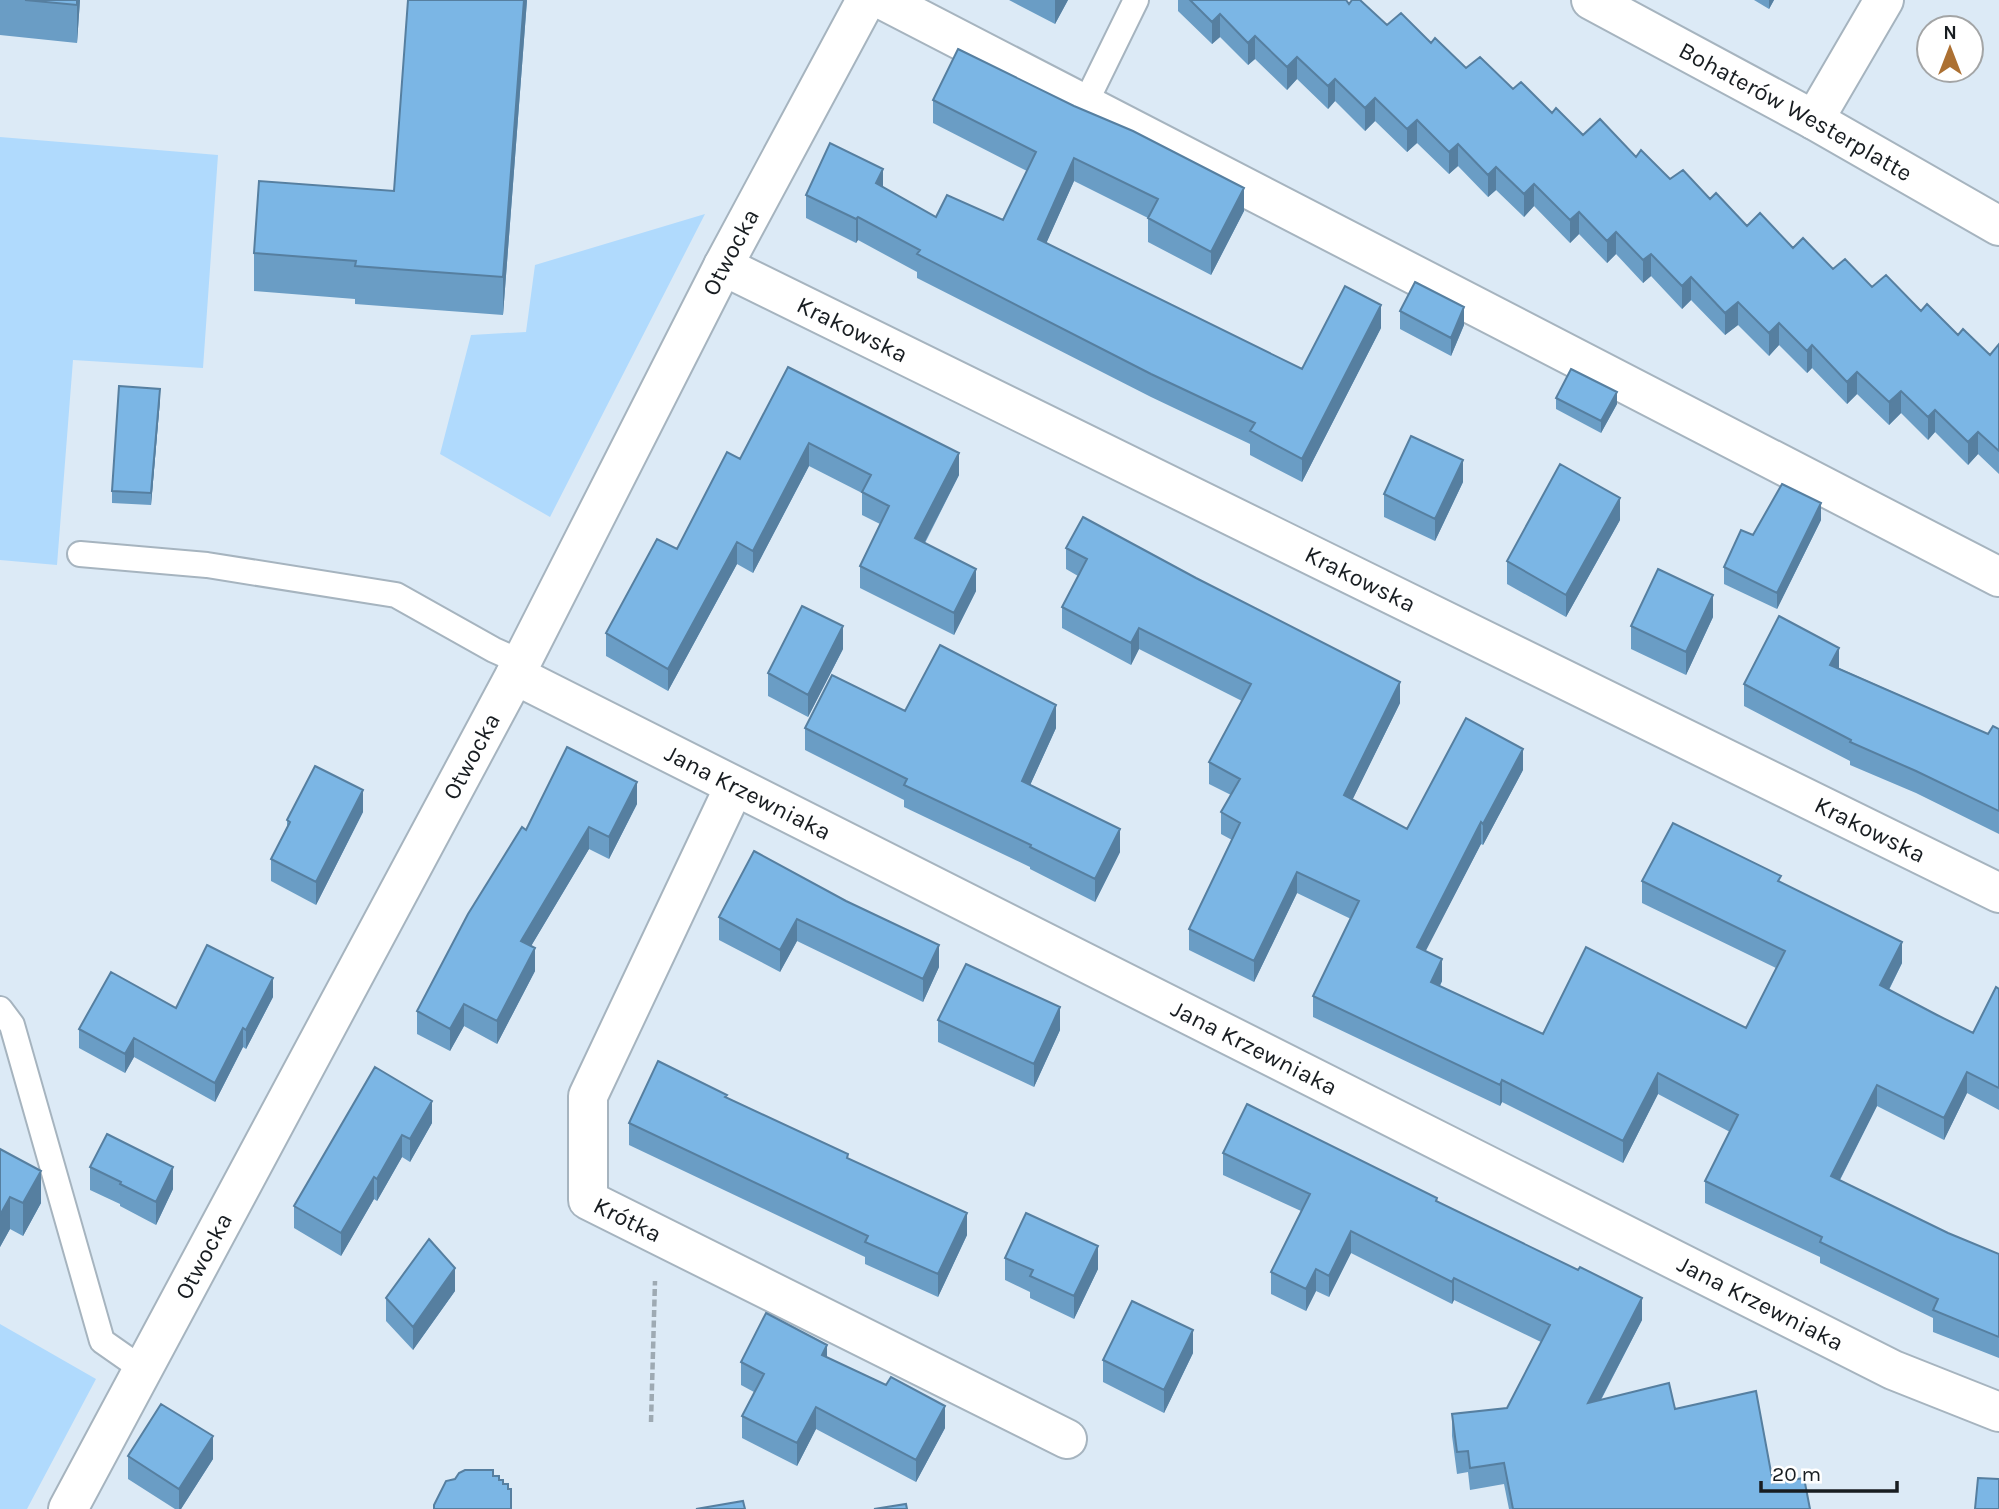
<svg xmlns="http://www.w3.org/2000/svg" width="1999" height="1509" font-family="Karla,sans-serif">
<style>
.green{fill:#b0dafd}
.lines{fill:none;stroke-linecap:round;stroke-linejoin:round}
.lane-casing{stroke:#a6b4bf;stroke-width:28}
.street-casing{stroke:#a6b4bf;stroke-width:42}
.secondary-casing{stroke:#a6b4bf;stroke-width:42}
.path{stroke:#9eaab3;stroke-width:4.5;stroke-dasharray:7 3.5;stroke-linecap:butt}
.lane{stroke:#fff;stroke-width:24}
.street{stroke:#fff;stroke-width:38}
.secondary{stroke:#fff;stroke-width:38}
.wall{fill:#6a9dc5}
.shaded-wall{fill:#567fa0}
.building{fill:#7bb6e5;stroke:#567fa0;stroke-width:2}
.labels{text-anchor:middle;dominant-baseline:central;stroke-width:6;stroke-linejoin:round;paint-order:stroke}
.street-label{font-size:24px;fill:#181d21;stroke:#fff}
</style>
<rect width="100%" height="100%" fill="#dceaf6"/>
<!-- green -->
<path class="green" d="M 0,137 L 218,155 L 203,368 L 73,360 L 57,565 L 0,560 Z
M 705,214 L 550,517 L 440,454 L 471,335 L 526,332 L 535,265 Z
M 0,1324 L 96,1379 L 27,1509 L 0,1509 Z"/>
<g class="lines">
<defs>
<path id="lane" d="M 1085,104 L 1136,0
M 80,554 L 207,565 L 396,595 L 494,650 L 521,662
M 0,1009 L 12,1025 L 102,1341 L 142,1369"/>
<g id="street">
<path d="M 883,0 L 1999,577"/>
<path d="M 1814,120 L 1884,0"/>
<path id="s1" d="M 723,266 L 1999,893"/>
<path id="s2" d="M 515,675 L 1893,1370 L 1999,1412"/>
<path id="s3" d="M 734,787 L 588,1096 L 588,1200 L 1067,1439"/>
<path id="s4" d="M 68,1509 L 515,675 L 723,266 L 866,0"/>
</g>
<g id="secondary">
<path id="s5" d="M 1591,0 L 1814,120 L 1999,226"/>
</g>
</defs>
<!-- lane casing -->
<use href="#lane" class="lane-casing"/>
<!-- street casing -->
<use href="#street" class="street-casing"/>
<!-- secondary casing -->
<use href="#secondary" class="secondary-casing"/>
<!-- path -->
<path class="path" d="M 651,1422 L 655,1281"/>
<!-- lane -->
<use href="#lane" class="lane"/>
<!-- street -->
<use href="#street" class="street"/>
<!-- secondary -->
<use href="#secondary" class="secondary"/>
</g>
<!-- wall -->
<path class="wall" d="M 0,0 L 80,0 L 77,43 L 0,35 Z
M 527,0 L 503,315 L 355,304 L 355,299 L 254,291 L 254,253 L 394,191 Z
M 1009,0 L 1068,0 L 1055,24 Z
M 1178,0 L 1346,0 L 1349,4 L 1387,25 L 1431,43 L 1466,68 L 1513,89 L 1552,113 L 1583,135 L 1636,157 L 1670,179 L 1710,199 L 1747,226 L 1921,311 L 1990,355 L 1999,344 L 1999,474 L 1978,454 L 1968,465 L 1935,432 L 1928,440 L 1901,413 L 1889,425 L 1857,394 L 1847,404 L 1812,368 L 1807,373 L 1779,345 L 1769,356 L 1738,325 L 1725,335 L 1691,300 L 1682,309 L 1651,276 L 1643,283 L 1616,254 L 1607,263 L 1579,234 L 1570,243 L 1534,206 L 1524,217 L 1496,190 L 1488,197 L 1458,166 L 1449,174 L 1417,143 L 1407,152 L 1375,121 L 1365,131 L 1335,101 L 1328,109 L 1297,79 L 1287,90 L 1255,59 L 1248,65 L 1220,37 L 1212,44 L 1178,11 Z
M 1754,0 L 1774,0 L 1769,9 Z
M 933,100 L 1244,211 L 1211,275 L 1148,242 L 1148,218 L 1074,181 L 1046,243 L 1302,369 L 1381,328 L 1302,482 L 1250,455 L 1250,444 L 1151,397 L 917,278 L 917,272 L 858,240 L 856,243 L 806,218 L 806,195 L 883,187 L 936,217 L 1003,220 L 1027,171 L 933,123 Z
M 1400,311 L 1464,325 L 1451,356 L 1400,329 Z
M 788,367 L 959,475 L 925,543 L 976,591 L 954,635 L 860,588 L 860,566 L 880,524 L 862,515 L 862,493 L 809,466 L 753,573 L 737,564 L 668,691 L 606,656 L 606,633 L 677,549 L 740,459 Z
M 1556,398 L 1617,404 L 1601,433 L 1556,409 Z
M 160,400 L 151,505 L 112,503 L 112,491 Z
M 1463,482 L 1435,541 L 1384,517 L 1384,494 Z
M 1620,520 L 1566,617 L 1507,584 L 1507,561 Z
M 1821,520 L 1777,609 L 1724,584 L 1724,567 L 1753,535 Z
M 1066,548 L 1400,703 L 1352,800 L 1407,829 L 1523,770 L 1483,845 L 1481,844 L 1425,951 L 1442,981 L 1440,986 L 1543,1034 L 1746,1028 L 1776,968 L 1642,903 L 1642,881 L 1781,883 L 1902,963 L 1889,990 L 1973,1033 L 1999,989 L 1999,1110 L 1967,1093 L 1944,1140 L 1877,1106 L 1840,1180 L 1948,1233 L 1999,1254 L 1999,1358 L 1933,1332 L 1933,1318 L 1820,1263 L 1820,1257 L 1705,1203 L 1705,1181 L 1730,1132 L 1658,1094 L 1623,1163 L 1502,1102 L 1500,1106 L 1313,1017 L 1313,996 L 1351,919 L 1297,893 L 1254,982 L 1189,950 L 1189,929 L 1232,840 L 1221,834 L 1221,812 L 1231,795 L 1209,784 L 1209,762 L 1242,701 L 1139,649 L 1131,665 L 1062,628 L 1062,607 L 1078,576 L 1066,569 Z
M 1713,617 L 1686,675 L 1631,649 L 1631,626 Z
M 843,649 L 808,717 L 768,696 L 768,673 Z
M 1839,668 L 1988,734 L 1999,729 L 1999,834 L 1916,793 L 1850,765 L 1850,761 L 1744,706 L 1744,684 Z
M 905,711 L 1056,728 L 1030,785 L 1120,852 L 1095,902 L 1030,869 L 1030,867 L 904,807 L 904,800 L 805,750 L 805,728 Z
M 637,804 L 609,859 L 589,849 L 531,946 L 535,971 L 497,1044 L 464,1026 L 450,1051 L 417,1034 L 417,1011 L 526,830 Z
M 363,812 L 316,905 L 271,881 L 271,859 L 287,827 L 287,820 Z
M 754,851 L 939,967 L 923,1002 L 797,941 L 780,972 L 719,940 L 719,917 Z
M 273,997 L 246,1049 L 243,1047 L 215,1102 L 134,1057 L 125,1073 L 79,1048 L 79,1029 Z
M 938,1020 L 1060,1030 L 1034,1087 L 938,1042 Z
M 375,1067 L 432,1123 L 410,1162 L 402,1157 L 377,1201 L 374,1199 L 341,1256 L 294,1228 L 294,1206 Z
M 727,1098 L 848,1159 L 967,1235 L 938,1297 L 865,1264 L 865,1257 L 629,1145 L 629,1123 Z
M 0,1149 L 41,1203 L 23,1236 L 10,1229 L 0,1247 Z
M 1223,1153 L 1437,1202 L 1642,1320 L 1601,1400 L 1675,1409 L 1773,1483 L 1810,1509 L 1509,1509 L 1504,1484 L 1470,1490 L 1468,1472 L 1457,1474 L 1452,1436 L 1452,1414 L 1507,1408 L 1541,1342 L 1454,1300 L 1452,1304 L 1351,1253 L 1329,1297 L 1316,1291 L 1306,1311 L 1271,1294 L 1271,1272 L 1301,1211 L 1223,1175 Z
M 90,1167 L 173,1189 L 156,1225 L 120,1206 L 120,1204 L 90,1190 Z
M 1005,1258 L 1098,1269 L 1074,1319 L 1030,1298 L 1030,1292 L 1005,1280 Z
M 455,1291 L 413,1350 L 386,1321 L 386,1298 Z
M 1193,1353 L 1164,1413 L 1103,1382 L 1103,1360 Z
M 827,1358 L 945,1428 L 916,1482 L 816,1429 L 797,1466 L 742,1438 L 742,1416 L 754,1392 L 741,1385 L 741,1362 Z
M 128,1456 L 213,1459 L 181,1509 L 175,1509 L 128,1479 Z"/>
<!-- shaded-wall -->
<path class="shaded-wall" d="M 77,0 L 80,0 L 77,43 Z
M 524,0 L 527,0 L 503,315 L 503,277 Z
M 1055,0 L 1068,0 L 1055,24 Z
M 1769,0 L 1774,0 L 1769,9 Z
M 1220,14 L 1220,37 L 1212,44 L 1212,22 Z
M 1255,36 L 1255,59 L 1248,65 L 1248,43 Z
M 1297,57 L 1297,79 L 1287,90 L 1287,67 Z
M 1335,79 L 1335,101 L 1328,109 L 1328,86 Z
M 1375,98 L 1375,121 L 1365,131 L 1365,108 Z
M 1417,120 L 1417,143 L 1407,152 L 1407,129 Z
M 1458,144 L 1458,166 L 1449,174 L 1449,152 Z
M 1074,158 L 1074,181 L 1038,262 L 1038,239 Z
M 1496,167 L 1496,190 L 1488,197 L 1488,175 Z
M 883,169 L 883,193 L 876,183 Z
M 1534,184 L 1534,206 L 1524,217 L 1524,194 Z
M 1244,188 L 1244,211 L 1211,275 L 1211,252 Z
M 1579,212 L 1579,234 L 1570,243 L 1570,220 Z
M 858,217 L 858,240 L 856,243 L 856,219 Z
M 1616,232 L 1616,254 L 1607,263 L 1607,241 Z
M 1651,254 L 1651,276 L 1643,283 L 1643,260 Z
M 1691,277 L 1691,300 L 1682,309 L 1682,286 Z
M 1738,302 L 1738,325 L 1725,335 L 1725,313 Z
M 1381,305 L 1381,328 L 1302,482 L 1302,459 Z
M 1464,307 L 1464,325 L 1451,356 L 1451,338 Z
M 1779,323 L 1779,345 L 1769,356 L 1769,333 Z
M 1812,345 L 1812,368 L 1807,373 L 1807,351 Z
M 1857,372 L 1857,394 L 1847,404 L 1847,382 Z
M 160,389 L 160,400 L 151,505 L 151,493 Z
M 1901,391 L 1901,413 L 1889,425 L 1889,402 Z
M 1617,392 L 1617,404 L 1601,433 L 1601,421 Z
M 1935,410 L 1935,432 L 1928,440 L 1928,417 Z
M 1978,432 L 1978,454 L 1968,465 L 1968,442 Z
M 809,443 L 809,466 L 753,573 L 753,551 Z
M 959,453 L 959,475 L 915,561 L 915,538 Z
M 1463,460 L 1463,482 L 1435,541 L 1435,519 Z
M 1620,498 L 1620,520 L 1566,617 L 1566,595 Z
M 1821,503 L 1821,520 L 1777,609 L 1777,593 Z
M 737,542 L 737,564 L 668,691 L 668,669 Z
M 976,569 L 976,591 L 954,635 L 954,613 Z
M 1713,595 L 1713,617 L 1686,675 L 1686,652 Z
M 843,626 L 843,649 L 808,717 L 808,695 Z
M 1139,628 L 1139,649 L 1131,665 L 1131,643 Z
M 1839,648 L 1839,670 L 1830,665 Z
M 1400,682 L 1400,703 L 1344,817 L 1344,795 Z
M 1056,705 L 1056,728 L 1022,803 L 1022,781 Z
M 1523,749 L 1523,770 L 1483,845 L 1483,824 Z
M 637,782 L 637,804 L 609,859 L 609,837 Z
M 363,790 L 363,812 L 316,905 L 316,882 Z
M 1481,822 L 1481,844 L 1417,968 L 1417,947 Z
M 589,827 L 589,849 L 521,963 L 521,941 Z
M 1120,829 L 1120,852 L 1095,902 L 1095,879 Z
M 1297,872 L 1297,893 L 1254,982 L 1254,961 Z
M 797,919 L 797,941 L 780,972 L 780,950 Z
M 1902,942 L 1902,963 L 1880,1007 L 1880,985 Z
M 939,945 L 939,967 L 923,1002 L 923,979 Z
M 535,948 L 535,971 L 497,1044 L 497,1021 Z
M 1442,959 L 1442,981 L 1431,1003 L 1431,982 Z
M 273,978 L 273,997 L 246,1049 L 246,1030 Z
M 464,1004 L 464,1026 L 450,1051 L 450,1029 Z
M 1060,1007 L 1060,1030 L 1034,1087 L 1034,1064 Z
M 243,1028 L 243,1047 L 215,1102 L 215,1083 Z
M 134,1038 L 134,1057 L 125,1073 L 125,1054 Z
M 1967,1072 L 1967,1093 L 1944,1140 L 1944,1118 Z
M 1658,1073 L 1658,1094 L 1623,1163 L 1623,1141 Z
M 1502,1080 L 1502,1102 L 1500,1106 L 1500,1085 Z
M 1877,1085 L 1877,1106 L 1831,1197 L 1831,1176 Z
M 432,1101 L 432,1123 L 410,1162 L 410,1139 Z
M 402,1135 L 402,1157 L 377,1201 L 377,1179 Z
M 173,1167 L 173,1189 L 156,1225 L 156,1202 Z
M 41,1171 L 41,1203 L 23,1236 L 23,1203 Z
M 374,1177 L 374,1199 L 341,1256 L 341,1233 Z
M 10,1197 L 10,1229 L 0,1247 L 0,1215 Z
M 967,1213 L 967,1235 L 938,1297 L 938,1274 Z
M 1351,1231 L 1351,1253 L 1329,1297 L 1329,1276 Z
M 1098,1246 L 1098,1269 L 1074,1319 L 1074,1296 Z
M 455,1268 L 455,1291 L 413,1350 L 413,1327 Z
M 1316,1269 L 1316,1291 L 1306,1311 L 1306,1289 Z
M 1454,1278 L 1454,1300 L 1452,1304 L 1452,1282 Z
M 1642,1298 L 1642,1320 L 1588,1424 L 1588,1403 Z
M 1193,1330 L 1193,1353 L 1164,1413 L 1164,1390 Z
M 827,1345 L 827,1367 L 822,1355 Z
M 945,1406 L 945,1428 L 916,1482 L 916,1460 Z
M 816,1407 L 816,1429 L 797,1466 L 797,1443 Z
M 213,1436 L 213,1459 L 181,1509 L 179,1509 L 179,1489 Z"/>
<!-- building -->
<path class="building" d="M 25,0 L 77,0 L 77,5 Z
M 408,0 L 524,0 L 503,277 L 355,266 L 356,261 L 254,253 L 259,181 L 394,191 Z
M 1190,0 L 1346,0 L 1349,4 L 1352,0 L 1360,0 L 1387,25 L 1401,13 L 1431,43 L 1435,38 L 1466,68 L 1480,57 L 1513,89 L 1521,82 L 1552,113 L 1556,108 L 1583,135 L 1600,119 L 1636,157 L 1641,150 L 1670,179 L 1683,170 L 1710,199 L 1716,193 L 1747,226 L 1760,213 L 1793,248 L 1803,238 L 1833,269 L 1845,259 L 1872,287 L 1886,275 L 1921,311 L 1927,304 L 1958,335 L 1963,329 L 1990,355 L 1999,344 L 1999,451 L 1978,432 L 1968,442 L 1935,410 L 1928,417 L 1901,391 L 1889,402 L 1857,372 L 1847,382 L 1812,345 L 1807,351 L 1779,323 L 1769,333 L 1738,302 L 1725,313 L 1691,277 L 1682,286 L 1651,254 L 1643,260 L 1616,232 L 1607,241 L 1579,212 L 1570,220 L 1534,184 L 1524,194 L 1496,167 L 1488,175 L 1458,144 L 1449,152 L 1417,120 L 1407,129 L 1375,98 L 1365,108 L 1335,79 L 1328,86 L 1297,57 L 1287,67 L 1255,36 L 1248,43 L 1220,14 L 1212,22 Z
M 958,49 L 1074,106 L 1133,131 L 1244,188 L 1211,252 L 1148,218 L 1158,199 L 1074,158 L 1038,239 L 1302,369 L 1345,286 L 1381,305 L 1302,459 L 1250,431 L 1255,423 L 1151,374 L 917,254 L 920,250 L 858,217 L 856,219 L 806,195 L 830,143 L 883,169 L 876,183 L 936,217 L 947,195 L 1003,220 L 1036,152 L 933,100 Z
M 1415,282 L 1464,307 L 1451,338 L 1400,311 Z
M 788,367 L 959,453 L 915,538 L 976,569 L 954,613 L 860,566 L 889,506 L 862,492 L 871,475 L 809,443 L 753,551 L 737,542 L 668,669 L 606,633 L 657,539 L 677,549 L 727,452 L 740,459 Z
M 1571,369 L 1617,392 L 1601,421 L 1556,398 Z
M 119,386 L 160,389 L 151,493 L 112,491 Z
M 1411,436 L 1463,460 L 1435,519 L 1384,494 Z
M 1560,464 L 1620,498 L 1566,595 L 1507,561 Z
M 1782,484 L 1821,503 L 1777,593 L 1724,567 L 1741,530 L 1753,535 Z
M 1083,517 L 1196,578 L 1400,682 L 1344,795 L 1407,829 L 1466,718 L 1523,749 L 1483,824 L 1481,822 L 1417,947 L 1442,959 L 1431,982 L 1543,1034 L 1586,947 L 1746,1028 L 1785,951 L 1642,881 L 1673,823 L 1781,876 L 1778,881 L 1902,942 L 1880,985 L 1937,1015 L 1973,1033 L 1996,987 L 1999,989 L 1999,1088 L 1967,1072 L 1944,1118 L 1877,1085 L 1831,1176 L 1948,1233 L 1999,1254 L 1999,1337 L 1933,1310 L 1938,1299 L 1820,1242 L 1822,1237 L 1705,1181 L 1738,1115 L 1658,1073 L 1623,1141 L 1502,1080 L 1500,1085 L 1313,996 L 1359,901 L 1297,872 L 1254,961 L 1189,929 L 1240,823 L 1221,812 L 1240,779 L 1209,762 L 1251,684 L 1139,628 L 1131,643 L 1062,607 L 1087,559 L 1066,548 Z
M 1658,569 L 1713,595 L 1686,652 L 1631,626 Z
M 802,606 L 843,626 L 808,695 L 768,673 Z
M 1779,616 L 1839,648 L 1830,665 L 1988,734 L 1993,726 L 1999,729 L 1999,811 L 1916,771 L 1850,742 L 1851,740 L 1744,684 Z
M 940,645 L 1056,705 L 1022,781 L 1120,829 L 1095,879 L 1030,847 L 1031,845 L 904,785 L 907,779 L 805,728 L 832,675 L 905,711 Z
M 567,747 L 637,782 L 609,837 L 589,827 L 521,941 L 535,948 L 497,1021 L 464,1004 L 450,1029 L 417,1011 L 468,914 L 522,827 L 526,830 Z
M 315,766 L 363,790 L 316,882 L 271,859 L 290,822 L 287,820 Z
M 754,851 L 846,901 L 939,945 L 923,979 L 797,919 L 780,950 L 719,917 Z
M 207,945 L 273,978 L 246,1030 L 243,1028 L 215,1083 L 134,1038 L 125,1054 L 79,1029 L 111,972 L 176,1008 Z
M 966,964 L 1060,1007 L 1034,1064 L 938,1020 Z
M 658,1061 L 727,1095 L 725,1097 L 848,1154 L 847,1158 L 967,1213 L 938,1274 L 865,1242 L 868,1236 L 629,1123 Z
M 375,1067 L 432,1101 L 410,1139 L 402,1135 L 377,1179 L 374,1177 L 341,1233 L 294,1206 Z
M 1247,1104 L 1437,1198 L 1436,1201 L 1578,1270 L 1580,1267 L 1642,1298 L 1588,1403 L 1669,1383 L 1675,1409 L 1756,1391 L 1773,1483 L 1804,1478 L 1810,1509 L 1513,1509 L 1504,1463 L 1470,1468 L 1468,1451 L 1457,1452 L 1452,1414 L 1507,1408 L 1550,1325 L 1454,1278 L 1452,1282 L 1351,1231 L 1329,1276 L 1316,1269 L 1306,1289 L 1271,1272 L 1310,1194 L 1223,1153 Z
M 107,1134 L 173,1167 L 156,1202 L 120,1184 L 121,1182 L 90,1167 Z
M 0,1149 L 41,1171 L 23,1203 L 10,1197 L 0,1215 Z
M 1026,1213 L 1098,1246 L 1074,1296 L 1030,1276 L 1033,1270 L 1005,1258 Z
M 429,1239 L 455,1268 L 413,1327 L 386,1298 Z
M 1132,1301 L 1193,1330 L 1164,1390 L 1103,1360 Z
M 766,1313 L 827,1345 L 822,1355 L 886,1385 L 891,1377 L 945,1406 L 916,1460 L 816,1407 L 797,1443 L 742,1416 L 764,1374 L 741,1362 Z
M 161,1404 L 213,1436 L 179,1489 L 128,1456 Z
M 465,1470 L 493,1470 L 493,1476 L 499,1476 L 499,1480 L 503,1480 L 503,1484 L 508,1484 L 508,1489 L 511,1489 L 511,1509 L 434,1509 L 434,1505 L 446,1481 L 455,1479 L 459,1473 Z
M 1978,1478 L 1999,1479 L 1999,1509 L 1975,1509 Z
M 743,1501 L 745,1509 L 696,1509 Z
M 906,1504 L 907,1509 L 874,1509 Z"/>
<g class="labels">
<!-- street labels -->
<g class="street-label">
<text stroke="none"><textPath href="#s5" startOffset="233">Bohaterów Westerplatte</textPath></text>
<text stroke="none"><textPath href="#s4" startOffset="1421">Otwocka</textPath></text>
<text stroke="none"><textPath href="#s1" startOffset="144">Krakowska</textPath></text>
<text stroke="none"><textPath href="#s1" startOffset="710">Krakowska</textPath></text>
<text stroke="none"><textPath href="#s4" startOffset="854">Otwocka</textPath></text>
<text stroke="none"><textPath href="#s2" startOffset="261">Jana Krzewniaka</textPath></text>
<text stroke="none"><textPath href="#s1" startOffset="1278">Krakowska</textPath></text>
<text stroke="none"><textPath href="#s2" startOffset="828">Jana Krzewniaka</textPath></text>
<text stroke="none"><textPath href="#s3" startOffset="490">Krótka</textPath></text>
<text stroke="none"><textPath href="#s4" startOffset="287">Otwocka</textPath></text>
<text stroke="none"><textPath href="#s2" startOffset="1395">Jana Krzewniaka</textPath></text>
</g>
</g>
<!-- north arrow -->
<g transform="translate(1950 49)"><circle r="33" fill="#ffffff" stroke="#a3a5a6" stroke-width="2"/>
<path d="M0-5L12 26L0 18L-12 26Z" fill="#ac7032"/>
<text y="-10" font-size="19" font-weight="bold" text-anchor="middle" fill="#181d21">N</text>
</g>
<!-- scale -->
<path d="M1761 1481v10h136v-10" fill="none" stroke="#181d21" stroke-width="3.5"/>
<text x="1772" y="1481" font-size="21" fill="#181d21" stroke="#ffffff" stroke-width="5" paint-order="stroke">20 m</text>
</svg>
